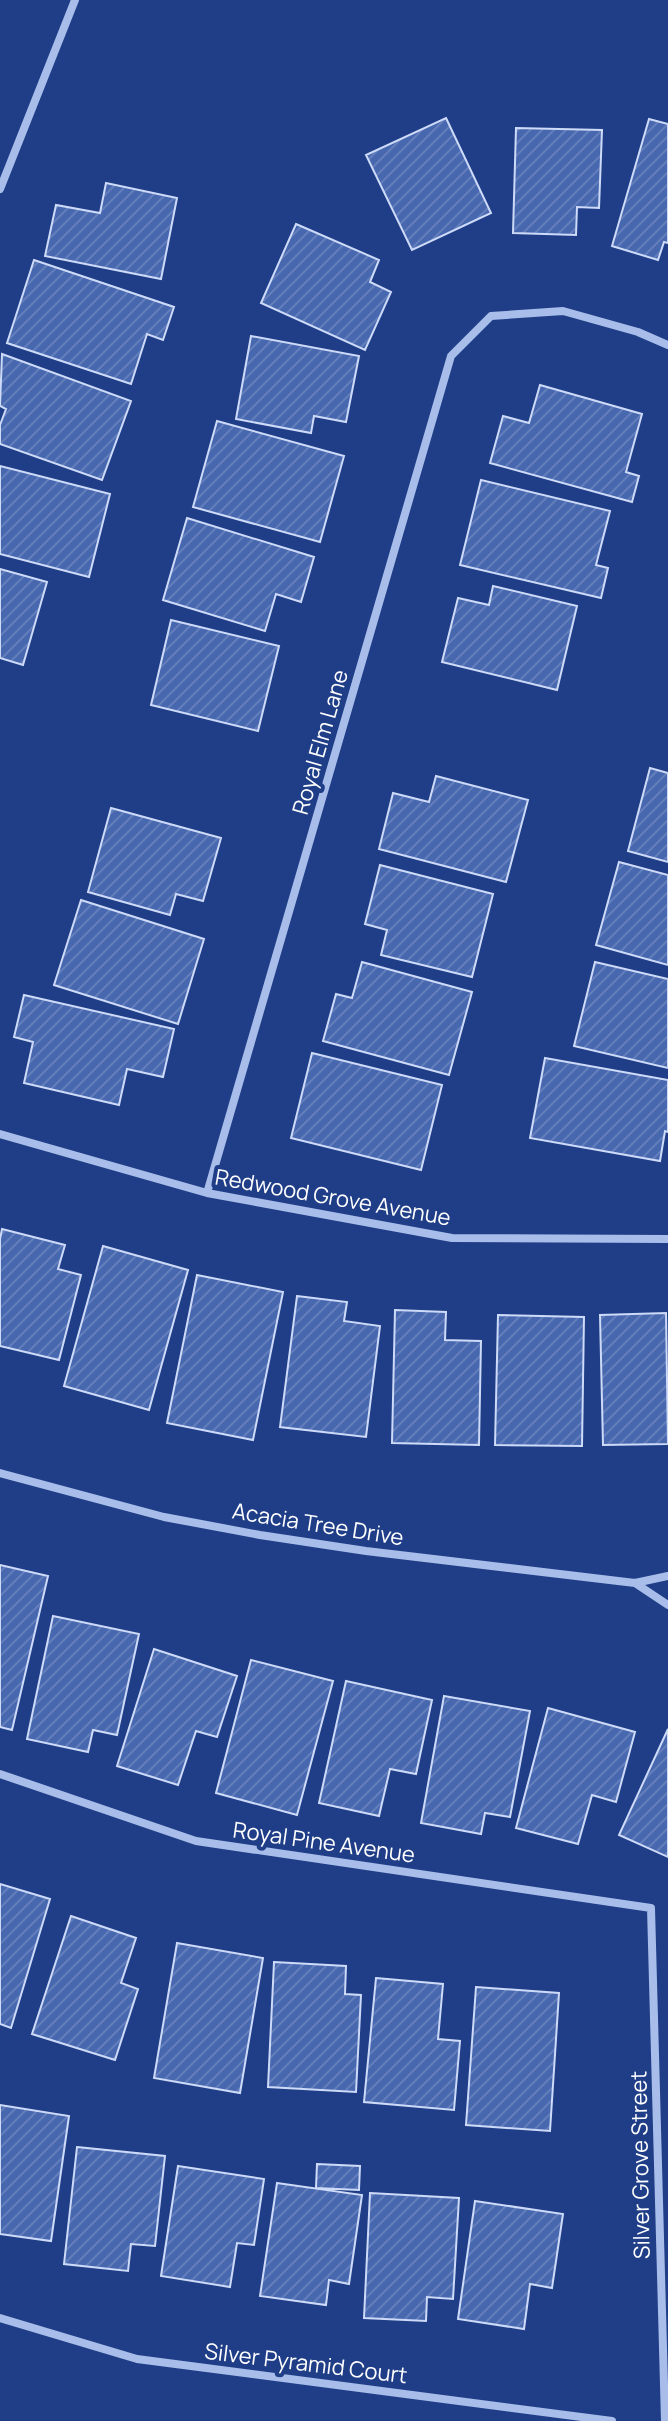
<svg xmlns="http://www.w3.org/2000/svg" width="668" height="2421" font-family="Manrope,sans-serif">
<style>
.building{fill:url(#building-hatch);stroke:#cddaf8;stroke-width:2}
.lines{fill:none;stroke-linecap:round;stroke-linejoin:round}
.street{stroke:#a8bdea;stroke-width:8}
.labels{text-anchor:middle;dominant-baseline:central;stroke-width:8;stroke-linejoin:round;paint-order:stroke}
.street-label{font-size:22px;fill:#fff;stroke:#1f3e87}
</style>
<defs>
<pattern id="building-hatch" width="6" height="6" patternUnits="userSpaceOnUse" patternTransform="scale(2)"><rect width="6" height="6" fill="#4767af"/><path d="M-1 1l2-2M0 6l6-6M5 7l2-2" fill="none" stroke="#637ebb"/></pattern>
</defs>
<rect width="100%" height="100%" fill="#1f3e87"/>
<!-- building -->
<path class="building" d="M 446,118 L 491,213 L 412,250 L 366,155 Z
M 649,119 L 668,124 L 668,243 L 664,242 L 658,260 L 612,246 Z
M 516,128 L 602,130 L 599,208 L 577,207 L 576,235 L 513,233 Z
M 106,183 L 177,198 L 161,279 L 45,256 L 56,205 L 100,213 Z
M 296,224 L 379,260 L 370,282 L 391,292 L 365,350 L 261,303 Z
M 34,260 L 174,307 L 163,340 L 147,334 L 131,384 L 7,343 Z
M 251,336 L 359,356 L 346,422 L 314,416 L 311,433 L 236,419 Z
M 2,354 L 131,401 L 102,480 L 0,444 L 0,425 L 6,409 L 0,406 Z
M 540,385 L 642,414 L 626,472 L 639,476 L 632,502 L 490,463 L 503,416 L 529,423 Z
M 217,421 L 344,456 L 320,542 L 193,507 Z
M 0,466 L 110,494 L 89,577 L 0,554 Z
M 481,480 L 610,511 L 596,565 L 608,568 L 601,598 L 460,565 Z
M 187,518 L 314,557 L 301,602 L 276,594 L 265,631 L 163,600 Z
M 0,569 L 47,582 L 23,665 L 0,658 Z
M 493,586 L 577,606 L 557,690 L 442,662 L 458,598 L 489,605 Z
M 171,620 L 279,646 L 258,731 L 151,705 Z
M 650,768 L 668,773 L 668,862 L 628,851 Z
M 436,776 L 528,800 L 506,882 L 379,849 L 393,793 L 429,802 Z
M 111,808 L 221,838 L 203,901 L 176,894 L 170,915 L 88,892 Z
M 619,862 L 668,875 L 668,965 L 596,945 Z
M 380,865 L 493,894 L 472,977 L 381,955 L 387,930 L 365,924 Z
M 81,900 L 204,939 L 178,1024 L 54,985 Z
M 362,962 L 472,992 L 449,1075 L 323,1041 L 336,994 L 352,998 Z
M 595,962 L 668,979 L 668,1068 L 574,1046 Z
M 24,995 L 174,1029 L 163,1077 L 127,1069 L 119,1105 L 24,1083 L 33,1042 L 14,1037 Z
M 312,1053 L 442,1085 L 421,1170 L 291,1138 Z
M 545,1058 L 668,1080 L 668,1132 L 665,1131 L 660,1161 L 530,1138 Z
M 2,1229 L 65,1245 L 58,1269 L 81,1275 L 59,1360 L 0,1346 L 0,1239 Z
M 103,1246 L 188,1270 L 149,1410 L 64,1386 Z
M 197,1275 L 283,1292 L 253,1440 L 167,1423 Z
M 297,1296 L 347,1302 L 344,1321 L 380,1326 L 366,1437 L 280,1427 Z
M 395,1310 L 446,1312 L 445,1340 L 481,1341 L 479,1445 L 392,1443 Z
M 666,1313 L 668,1444 L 603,1445 L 600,1315 Z
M 498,1315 L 584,1317 L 582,1446 L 495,1445 Z
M 0,1565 L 48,1576 L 12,1730 L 0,1727 Z
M 53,1616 L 139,1634 L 117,1735 L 93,1730 L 88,1752 L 27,1739 Z
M 154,1649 L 237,1676 L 217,1737 L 196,1731 L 178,1785 L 117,1766 Z
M 251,1660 L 333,1681 L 297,1815 L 216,1793 Z
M 346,1681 L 432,1700 L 416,1774 L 390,1769 L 379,1816 L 319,1803 Z
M 444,1696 L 530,1711 L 510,1817 L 485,1813 L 481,1834 L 421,1823 Z
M 548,1708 L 635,1732 L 616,1802 L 592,1795 L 578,1844 L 516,1828 Z
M 668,1729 L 668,1857 L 619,1835 Z
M 0,1884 L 50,1899 L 11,2028 L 0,2024 Z
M 71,1916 L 136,1938 L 121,1983 L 138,1989 L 115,2060 L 32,2034 Z
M 177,1943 L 263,1958 L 240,2093 L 154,2078 Z
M 274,1962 L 346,1966 L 345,1994 L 361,1995 L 356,2092 L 268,2087 Z
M 376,1978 L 443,1984 L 438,2039 L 460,2041 L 454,2110 L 364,2102 Z
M 476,1987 L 559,1993 L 550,2131 L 466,2125 Z
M 0,2105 L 69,2116 L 51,2241 L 0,2234 Z
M 77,2147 L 165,2156 L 155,2246 L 131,2244 L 128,2271 L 64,2264 Z
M 317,2164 L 360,2166 L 359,2190 L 316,2188 Z
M 178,2166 L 264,2179 L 254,2245 L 237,2243 L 230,2287 L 161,2276 Z
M 277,2183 L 362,2195 L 349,2284 L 329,2280 L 326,2305 L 260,2296 Z
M 370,2193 L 459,2198 L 453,2299 L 427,2297 L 426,2321 L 364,2318 Z
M 475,2201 L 563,2214 L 552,2288 L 530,2284 L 524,2329 L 458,2319 Z"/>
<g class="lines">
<!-- street -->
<path class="street" d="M 0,189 L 75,0
M 0,1134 L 207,1193 L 452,1238 L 668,1239
M 207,1193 L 451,356 L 491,316 L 563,311 L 638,332 L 668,345
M 0,1473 L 164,1517 L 260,1535 L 366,1551 L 635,1583 L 668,1576
M 635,1583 L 668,1605
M 0,1774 L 196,1841 L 651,1908 L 665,2421
M 0,2318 L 137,2359 L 612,2421"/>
</g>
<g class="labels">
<!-- street labels -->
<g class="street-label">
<text transform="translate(320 742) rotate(-74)">Royal Elm Lane</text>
<text transform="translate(333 1197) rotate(10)">Redwood Grove Avenue</text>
<text transform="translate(318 1524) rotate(9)">Acacia Tree Drive</text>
<text transform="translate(324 1842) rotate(8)">Royal Pine Avenue</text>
<text transform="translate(640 2165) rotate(-91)">Silver Grove Street</text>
<text transform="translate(306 2363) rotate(7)">Silver Pyramid Court</text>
</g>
</g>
</svg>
